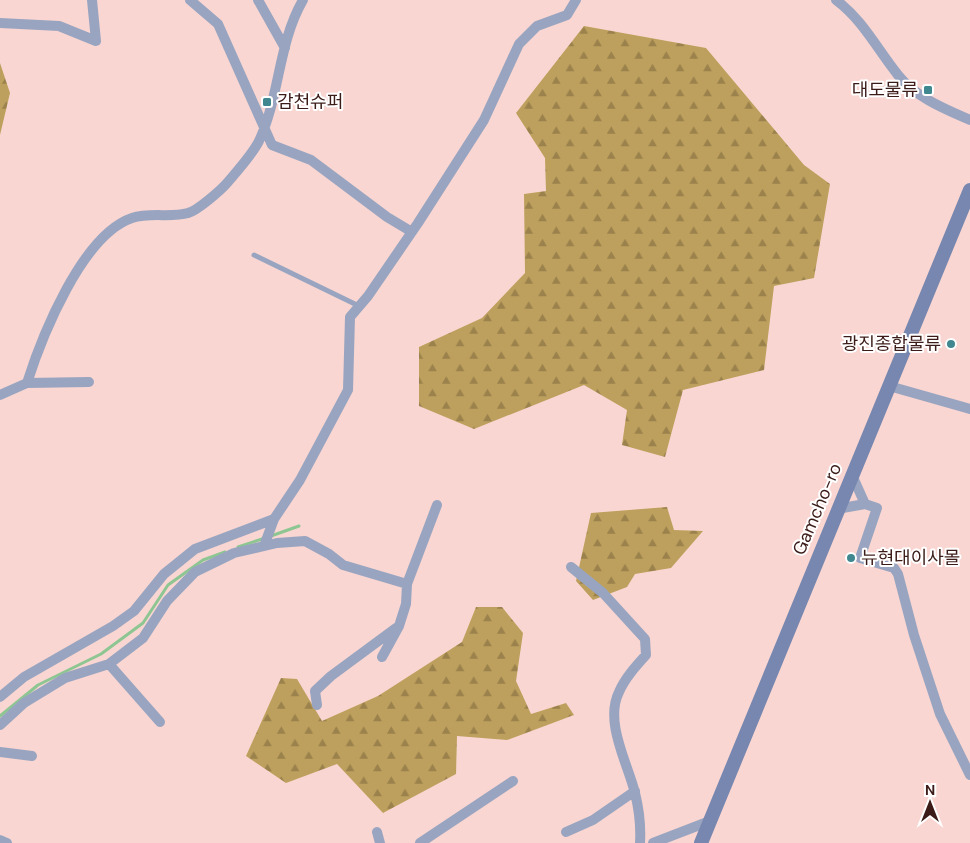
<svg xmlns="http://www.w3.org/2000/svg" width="970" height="843" font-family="'DM Sans','Noto Sans KR',sans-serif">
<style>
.forest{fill:url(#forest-firs)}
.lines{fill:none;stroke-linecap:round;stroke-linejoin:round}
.stream{stroke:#8dc692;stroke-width:3}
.service{stroke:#99a5c0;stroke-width:5}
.minor{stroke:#99a5c0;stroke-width:10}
.secondary{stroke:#7787af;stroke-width:14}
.poi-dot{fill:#408790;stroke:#fff;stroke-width:2}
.labels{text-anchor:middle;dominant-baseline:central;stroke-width:4;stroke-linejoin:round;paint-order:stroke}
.poi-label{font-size:18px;fill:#3b1c18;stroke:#fff;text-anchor:end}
.street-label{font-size:18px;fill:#3b1c18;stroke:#fff}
</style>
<defs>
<pattern id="forest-firs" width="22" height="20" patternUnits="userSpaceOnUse" patternTransform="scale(1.25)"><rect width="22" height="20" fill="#bda05d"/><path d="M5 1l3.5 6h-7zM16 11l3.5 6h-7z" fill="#9b824c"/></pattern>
</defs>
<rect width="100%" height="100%" fill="#f9d6d1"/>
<!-- forest -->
<path class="forest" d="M 584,26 L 706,48 L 804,165 L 830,184 L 814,278 L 774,286 L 764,370 L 683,390 L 665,457 L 622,445 L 627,410 L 584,385 L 474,429 L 419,406 L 419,347 L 482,318 L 525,273 L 524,194 L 546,191 L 545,158 L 516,113 Z
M 0,63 L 10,93 L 0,135 Z
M 667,507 L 674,530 L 703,531 L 671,568 L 635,574 L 627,587 L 593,600 L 576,581 L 591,513 Z
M 476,607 L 502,607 L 523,633 L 516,681 L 531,714 L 566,703 L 574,715 L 507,740 L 457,736 L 456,774 L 383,813 L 337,764 L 286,783 L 246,756 L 281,678 L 297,679 L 322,721 L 378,696 L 462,642 Z"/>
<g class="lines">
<!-- stream -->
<path class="stream" d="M 271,536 L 299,526
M 238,547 L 265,538
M 0,716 L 38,685 L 101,654 L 143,623 L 168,585 L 203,560 L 225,552"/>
<!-- service -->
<path class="service" d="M 254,255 L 359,306"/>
<!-- minor -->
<path class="minor" d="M 190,0 L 218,24 L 272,145 L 311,160 L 387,217 L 412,232
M 258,0 L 285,48
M 836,0 C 863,20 877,49 898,75 C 915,97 945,109 970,120
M 0,23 L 59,26 L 96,41 L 92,0
M 27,383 L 89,382
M 889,386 L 970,409
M 0,395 L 27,383 C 42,336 82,235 132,218 C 150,212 171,218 188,213 C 197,211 221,190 227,183 C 237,171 252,155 259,141 C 280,96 278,43 303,0
M 865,504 L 877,508 L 860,558 L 894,568 L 898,574 L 914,635 L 940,714 L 970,775
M 837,509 L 865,504 L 852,475
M 264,546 L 274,519 L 300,480 L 348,390 L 350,317 L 368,296 L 418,223 L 484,120 L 519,44 L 537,26 L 567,15 L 576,0
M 571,567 L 603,593 L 645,639 L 646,655 C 636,666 625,678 619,692 C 604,722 628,764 635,793 C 639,809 641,826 640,843
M 382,657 L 399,626 L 406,604 L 407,584 L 437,505
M 109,664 L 160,722
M 0,697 L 24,677 L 113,626 L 134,611 L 164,574 L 195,549 L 274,519
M 317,705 L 315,691 L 331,676 L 396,628
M 0,725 L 24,703 L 65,678 L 109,664 L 143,638 L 167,601 L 195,572 L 234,553 L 277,543 L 305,541 L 329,554 L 343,565 L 407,584
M 0,752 L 32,756
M 377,832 L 380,843
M 566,832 L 593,820 L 635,791
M 0,840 L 7,843
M 420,843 L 513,781
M 653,843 L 710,821"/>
<!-- secondary -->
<path class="secondary" d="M 701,843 L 970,190"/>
</g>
<!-- markers -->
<g class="poi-dot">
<rect x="923" y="85" width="10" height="10" rx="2.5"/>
<rect x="262" y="97" width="10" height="10" rx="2.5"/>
<circle cx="951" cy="344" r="5"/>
<circle cx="851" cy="558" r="5"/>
</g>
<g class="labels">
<!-- poi labels -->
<g class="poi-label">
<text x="918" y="90">대도물류</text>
<text x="277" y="102" text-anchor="start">감천슈퍼</text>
<text x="941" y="344">광진종합물류</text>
<text x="861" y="558" text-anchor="start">뉴현대이사몰</text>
</g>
<!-- street labels -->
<g class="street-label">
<text transform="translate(817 509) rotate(-67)">Gamcho-ro</text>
</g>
</g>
<!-- north arrow -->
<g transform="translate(930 803)" stroke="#ffffff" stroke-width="4" paint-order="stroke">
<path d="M0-4L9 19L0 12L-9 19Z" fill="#3b1c18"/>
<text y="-8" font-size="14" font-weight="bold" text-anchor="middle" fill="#3b1c18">N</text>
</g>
</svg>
